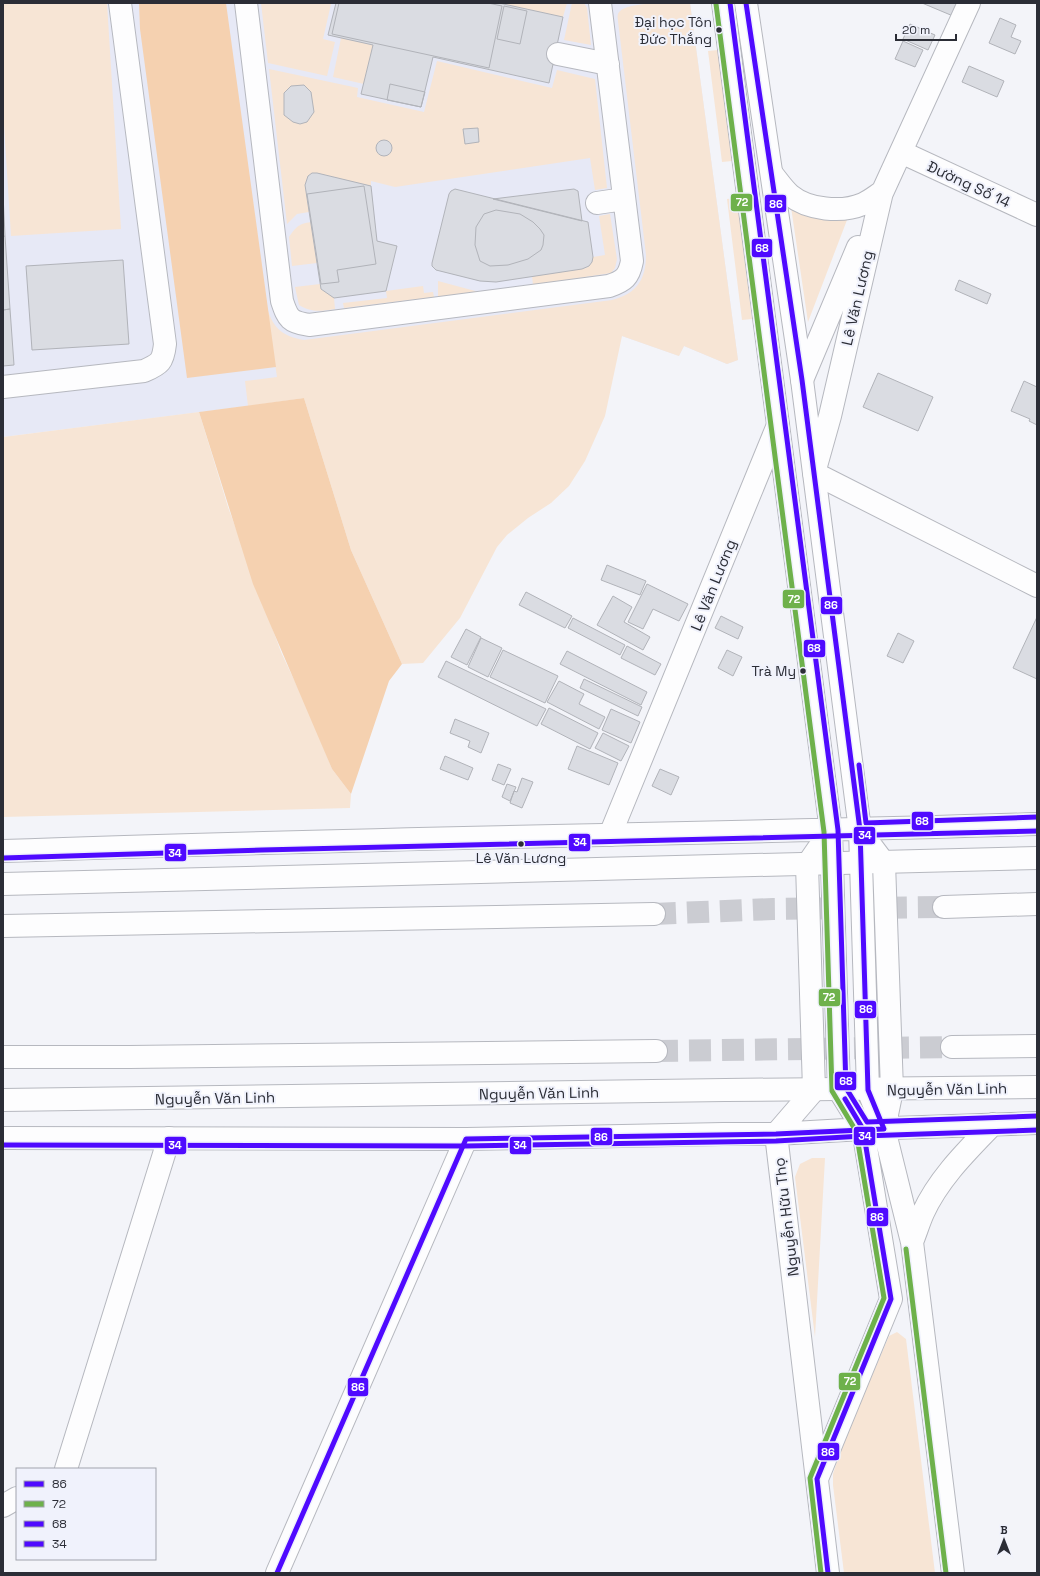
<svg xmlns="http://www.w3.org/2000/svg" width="1040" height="1576" font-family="'Space Grotesk',sans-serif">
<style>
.built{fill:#e7e9f6}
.green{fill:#f7e5d5}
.water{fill:#f5d1b0}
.building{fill:#dadce2;stroke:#b1b3b9}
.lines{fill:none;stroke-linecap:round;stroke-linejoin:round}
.highway-tunnel{stroke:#cbccd2;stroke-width:22;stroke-dasharray:22 11;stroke-linecap:butt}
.minor-casing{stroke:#b6b8bf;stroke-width:24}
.major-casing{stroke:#b6b8bf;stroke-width:24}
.highway-casing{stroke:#b6b8bf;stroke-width:24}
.minor{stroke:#fdfdfe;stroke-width:22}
.major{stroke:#fdfdfe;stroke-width:22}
.highway{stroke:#fdfdfe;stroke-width:22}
.bus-1-casing{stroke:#f0f2fc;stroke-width:8}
.bus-2-casing{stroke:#f0f2fc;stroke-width:8}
.bus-3-casing{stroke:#f0f2fc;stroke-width:8}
.bus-4-casing{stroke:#f0f2fc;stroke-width:8}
.bus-1{stroke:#4f0aff;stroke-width:5}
.bus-2{stroke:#6eb14b;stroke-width:5}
.bus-3{stroke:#4f0aff;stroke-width:5}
.bus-4{stroke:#4f0aff;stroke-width:5}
.bus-dot{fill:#2b2d36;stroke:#f0f2fc;stroke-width:1.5}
.labels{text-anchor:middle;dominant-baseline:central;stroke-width:4;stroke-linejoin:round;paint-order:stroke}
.bus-label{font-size:14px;fill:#2b2d36;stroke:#f0f2fc;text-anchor:end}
.street-label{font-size:15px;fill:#2b2d36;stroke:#f0f2fc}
.line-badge{stroke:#f0f2fc;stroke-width:1.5}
.badge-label{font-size:11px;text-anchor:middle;font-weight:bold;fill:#fff}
</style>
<rect width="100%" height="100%" fill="#f3f4f9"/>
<!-- built -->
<path class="built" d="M 3,3 L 690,3 L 738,360 L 727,364 L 684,346 L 679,356 L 622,336 L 248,406 L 3,437 Z"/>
<!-- green -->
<path class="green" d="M 3,3 L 107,3 L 121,229 L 11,236 L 3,109 Z
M 261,3 L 331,4 L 323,39 L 335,42 L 327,76 L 268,63 Z
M 504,3 L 567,3 L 563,17 L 503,4 Z
M 572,3 L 584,3 L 587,8 L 591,45 L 564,40 Z
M 658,3 L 690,3 L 738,360 L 727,364 L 684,346 L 679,356 L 622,336 L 605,416 L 585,461 L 569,486 L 551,503 L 528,518 L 507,535 L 497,547 L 460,618 L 423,663 L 402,664 L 351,550 L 304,398 L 248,406 L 245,381 L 277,377 L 266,304 C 272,327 281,336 304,340 L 612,300 C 636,294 646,280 646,255 L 618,21 C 618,19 617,17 618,14 C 622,4 649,4 658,3 Z
M 341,38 L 373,45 L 364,84 L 333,77 Z
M 718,50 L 732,161 L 722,162 L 708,51 Z
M 437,61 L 552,88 L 557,70 L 595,79 L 607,188 L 595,190 L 590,158 L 395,187 L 371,181 L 371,186 L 317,173 L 312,173 L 308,176 L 305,185 L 309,212 L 297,214 L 287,224 L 269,69 L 358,88 L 357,97 L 424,112 Z
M 737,198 L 752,319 L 742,320 L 727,199 Z
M 791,207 L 847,220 L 808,322 Z
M 610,214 L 617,259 L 615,268 L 611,273 L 533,285 L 532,276 L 586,268 L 589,266 L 593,257 L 605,255 L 599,216 Z
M 311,222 L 317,263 L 292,266 L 289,237 C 296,227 298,224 311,222 Z
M 438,281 L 479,292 L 438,297 Z
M 320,284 L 321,289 L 334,298 L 335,309 C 321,311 312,313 299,305 L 295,287 Z
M 423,286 L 424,293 L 433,292 L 434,297 L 344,308 L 343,303 L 387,298 L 386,291 Z
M 199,412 L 228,507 L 281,652 L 310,714 L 332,769 L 351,794 L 350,808 L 3,817 L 3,437 Z
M 812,1158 L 825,1158 L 815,1337 L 795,1177 L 800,1164 Z
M 897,1332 L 906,1339 L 935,1573 L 844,1573 L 833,1485 L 833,1474 L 843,1443 L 889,1336 Z"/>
<!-- water -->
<path class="water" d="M 139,3 L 226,3 L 276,367 L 187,378 L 140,29 Z
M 304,398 L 351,550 L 402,664 L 389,681 L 351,794 L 332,769 L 253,584 L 199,412 Z"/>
<!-- building -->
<path class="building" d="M 336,3 L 499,3 L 563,17 L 549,83 L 433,57 L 421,107 L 361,94 L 373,45 L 328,35 Z
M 339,3 L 488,3 L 502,6 L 489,68 L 332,34 Z
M 922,3 L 960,3 L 953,16 Z
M 504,6 L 527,11 L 520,44 L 497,39 Z
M 1000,18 L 1016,25 L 1011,37 L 1021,41 L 1015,54 L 989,43 Z
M 910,24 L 935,35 L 928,50 L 903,39 Z
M 903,41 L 923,50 L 915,67 L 895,59 Z
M 969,66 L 1004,81 L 997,97 L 962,82 Z
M 390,84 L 425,92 L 421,107 L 387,100 Z
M 304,85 L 311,92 L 314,112 L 307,122 L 300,124 L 293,122 L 284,115 L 284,93 L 291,86 Z
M 478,128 L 479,142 L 465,144 L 463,129 Z
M376 148a8 8 0 1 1 16 0a8 8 0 1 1-16 0Z
M 312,173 L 317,173 L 371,186 L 377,241 L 397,246 L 386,291 L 334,298 L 321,289 L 305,185 L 308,176 Z
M 364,186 L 376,264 L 337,270 L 339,282 L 321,284 L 307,194 Z
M 455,189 L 588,222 L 593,257 L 592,262 L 589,266 L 582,269 L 496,282 L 480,281 L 436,270 L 432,266 L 432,263 L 449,194 L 451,191 Z
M 574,189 L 578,191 L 582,221 L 493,199 Z
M 3,194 L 5,236 L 3,237 Z
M 496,210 L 520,214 L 533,222 L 540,229 L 544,235 L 543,245 L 541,250 L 528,259 L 508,265 L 490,266 L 480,261 L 475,245 L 476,227 L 484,214 Z
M 5,236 L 10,309 L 3,310 L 3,237 Z
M 123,260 L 129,344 L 32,350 L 26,266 Z
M 959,280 L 991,294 L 987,304 L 955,290 Z
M 10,309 L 14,365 L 3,366 L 3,310 Z
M 878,373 L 933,397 L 918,431 L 863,407 Z
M 1024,381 L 1037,387 L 1037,425 L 1029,421 L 1030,419 L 1011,411 Z
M 607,565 L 646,581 L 640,595 L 601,580 Z
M 647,584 L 688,604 L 679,621 L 653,609 L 643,629 L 628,622 Z
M 526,592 L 572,616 L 565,628 L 519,605 Z
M 613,596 L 632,607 L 624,622 L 650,637 L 643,650 L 597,625 Z
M 721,616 L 743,627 L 738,639 L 715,628 Z
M 1037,617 L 1037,679 L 1013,668 Z
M 573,618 L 625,645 L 620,655 L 568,628 Z
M 466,629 L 481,637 L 467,665 L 451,657 Z
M 898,633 L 914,641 L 903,663 L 887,656 Z
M 481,638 L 502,648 L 488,677 L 468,667 Z
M 627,646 L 661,664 L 655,675 L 621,658 Z
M 503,650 L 558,676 L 545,703 L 490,677 Z
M 727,650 L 742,657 L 733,676 L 718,668 Z
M 567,651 L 647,692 L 641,705 L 560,664 Z
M 446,661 L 546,709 L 537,726 L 438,677 Z
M 584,679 L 642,707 L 638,716 L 580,688 Z
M 559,681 L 584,694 L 579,704 L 605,717 L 599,729 L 547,702 Z
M 549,708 L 598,733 L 590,749 L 541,724 Z
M 611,709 L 640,722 L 631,743 L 602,730 Z
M 455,719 L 489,733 L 481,753 L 468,747 L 470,741 L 450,733 Z
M 603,733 L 629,746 L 621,761 L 595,748 Z
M 577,746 L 618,763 L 609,785 L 568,769 Z
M 445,756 L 473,768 L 468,780 L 440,769 Z
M 498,764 L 511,769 L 504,785 L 492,780 Z
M 660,769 L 679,777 L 671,795 L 652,786 Z
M 522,778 L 533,782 L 522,808 L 510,803 L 514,791 L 517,792 Z
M 507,784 L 516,787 L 510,801 L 502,797 Z"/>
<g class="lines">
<!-- highway-tunnel -->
<path class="highway-tunnel" d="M 654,914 L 773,909 L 944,907
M 656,1051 L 952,1047"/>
<defs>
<path id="minor" d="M 246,3 L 282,301 C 288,319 290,322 309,325 L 609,286 C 624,281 629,277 632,261 L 600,3
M 558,54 L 608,64
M 901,152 L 1037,215
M 772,174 C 778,181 783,189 790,195 C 808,210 842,213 863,204 C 870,201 876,196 882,192
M 882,192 L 830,416 L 814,473 L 1037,586
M 597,203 L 624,199
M 876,206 L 969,3
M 802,380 L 858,247
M 3,387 L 144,371 C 160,364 163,362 165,344 L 120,3
M 610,835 L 778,425
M 66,1469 L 169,1138
M 3,1506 L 17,1498"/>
<path id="major" d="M 723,3 L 831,831 L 839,1090 L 863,1129 L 891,1299 L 817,1479
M 746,3 L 802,380 L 860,830 L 868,1090 L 884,1129 L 912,1242 L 953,1573
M 872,847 L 884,863 L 892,1090 L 884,1129
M 818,849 L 807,865 L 814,1090 L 776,1134 L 828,1573
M 3,851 C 348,838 692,835 1037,824
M 3,1138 L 466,1139 L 723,1134 L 776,1134 L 863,1129 L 1037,1123
M 912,1242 C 916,1232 919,1222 923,1213 C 939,1178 967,1151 993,1124
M 277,1573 L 466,1139"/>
<path id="highway" d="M 3,884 L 1037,858
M 944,907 L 1037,904
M 3,926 L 654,914
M 952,1047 L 1037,1046
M 3,1057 L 129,1057 L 656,1051
M 3,1100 L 725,1090 L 1037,1087"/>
</defs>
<!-- minor casing -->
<use href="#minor" class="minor-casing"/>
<!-- major casing -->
<use href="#major" class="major-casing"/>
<!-- highway casing -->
<use href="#highway" class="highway-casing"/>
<!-- minor -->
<use href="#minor" class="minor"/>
<!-- major -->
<use href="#major" class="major"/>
<!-- highway -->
<use href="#highway" class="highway"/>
<defs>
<path id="bus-1" d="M 277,1573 L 466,1139 L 776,1134 L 884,1129 L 868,1090 L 860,830 L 802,380 L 746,3
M 828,1573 L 817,1479 L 891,1299 L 863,1129 L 845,1099"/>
<path id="bus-2" d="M 716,4 L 824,832 L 832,1091 L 856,1131 L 884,1298 L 810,1478 L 821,1573
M 906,1249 L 946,1573"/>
<path id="bus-3" d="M 730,3 L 838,830 L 846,1088 L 867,1122 L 1037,1116
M 859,765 L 866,823 L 1037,817"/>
<path id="bus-4" d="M 3,858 L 262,850 L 1037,831
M 3,1145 L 466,1146 L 776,1141 L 863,1136 L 1037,1130"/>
</defs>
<!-- bus-1 casing -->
<use href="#bus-1" class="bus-1-casing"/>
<!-- bus-2 casing -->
<use href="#bus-2" class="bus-2-casing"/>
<!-- bus-3 casing -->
<use href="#bus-3" class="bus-3-casing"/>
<!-- bus-4 casing -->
<use href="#bus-4" class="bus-4-casing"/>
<!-- bus-1 -->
<use href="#bus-1" class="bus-1"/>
<!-- bus-2 -->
<use href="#bus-2" class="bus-2"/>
<!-- bus-3 -->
<use href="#bus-3" class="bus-3"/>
<!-- bus-4 -->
<use href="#bus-4" class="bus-4"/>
</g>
<!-- markers -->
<g class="bus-dot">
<circle cx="719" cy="30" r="3.5"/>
<circle cx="803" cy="671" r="3.5"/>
<circle cx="521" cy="844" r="3.5"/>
</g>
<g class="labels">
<!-- bus labels -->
<g class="bus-label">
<text x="712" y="22">Đại học Tôn<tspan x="712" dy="17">Đức Thắng</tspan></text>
<text x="796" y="671">Trà My</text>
<text x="521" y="858" text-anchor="middle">Lê Văn Lương</text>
</g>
<!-- street labels -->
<g class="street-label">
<text transform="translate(969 184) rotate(25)">Đường Số 14</text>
<text transform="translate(857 298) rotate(-77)">Lê Văn Lương</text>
<text transform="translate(713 585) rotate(-68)">Lê Văn Lương</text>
<text transform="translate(947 1089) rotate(-1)">Nguyễn Văn Linh</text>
<text transform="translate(539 1093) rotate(-1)">Nguyễn Văn Linh</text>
<text transform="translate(215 1098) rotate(-1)">Nguyễn Văn Linh</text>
<text transform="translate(786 1217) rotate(-97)">Nguyễn Hữu Thọ</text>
</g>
</g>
<g class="line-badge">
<rect x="730" y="193" width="23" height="19" rx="4" fill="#6eb14b"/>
<rect x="764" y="194" width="23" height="19" rx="4" fill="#4f0aff"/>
<rect x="751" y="238" width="22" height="20" rx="4" fill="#4f0aff"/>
<rect x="782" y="589" width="23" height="20" rx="4" fill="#6eb14b"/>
<rect x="820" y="596" width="23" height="19" rx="4" fill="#4f0aff"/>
<rect x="803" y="639" width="23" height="19" rx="4" fill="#4f0aff"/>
<rect x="911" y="811" width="23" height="20" rx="4" fill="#4f0aff"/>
<rect x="853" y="826" width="23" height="19" rx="4" fill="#4f0aff"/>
<rect x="568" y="833" width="23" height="19" rx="4" fill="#4f0aff"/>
<rect x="164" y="843" width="23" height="19" rx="4" fill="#4f0aff"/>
<rect x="818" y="988" width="23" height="19" rx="4" fill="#6eb14b"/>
<rect x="854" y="1000" width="23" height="19" rx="4" fill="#4f0aff"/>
<rect x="834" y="1071" width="23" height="20" rx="4" fill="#4f0aff"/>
<rect x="853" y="1126" width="23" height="20" rx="4" fill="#4f0aff"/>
<rect x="590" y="1127" width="23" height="19" rx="4" fill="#4f0aff"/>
<rect x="509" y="1136" width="23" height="19" rx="4" fill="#4f0aff"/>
<rect x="164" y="1136" width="23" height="19" rx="4" fill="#4f0aff"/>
<rect x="866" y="1207" width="23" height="20" rx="4" fill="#4f0aff"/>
<rect x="838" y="1372" width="23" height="19" rx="4" fill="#6eb14b"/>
<rect x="347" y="1377" width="22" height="20" rx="4" fill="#4f0aff"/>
<rect x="817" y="1442" width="23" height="19" rx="4" fill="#4f0aff"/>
</g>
<g class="badge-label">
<text x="742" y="206">72</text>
<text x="776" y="208">86</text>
<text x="762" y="252">68</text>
<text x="794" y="603">72</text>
<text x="831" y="609">86</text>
<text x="814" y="652">68</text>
<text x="922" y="825">68</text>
<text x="865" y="839">34</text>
<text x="580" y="846">34</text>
<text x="175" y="857">34</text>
<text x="829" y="1001">72</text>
<text x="866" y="1013">86</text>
<text x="846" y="1085">68</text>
<text x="865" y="1140">34</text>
<text x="601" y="1141">86</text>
<text x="520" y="1149">34</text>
<text x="175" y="1149">34</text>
<text x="877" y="1221">86</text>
<text x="850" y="1385">72</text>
<text x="358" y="1391">86</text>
<text x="828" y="1456">86</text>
</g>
<!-- border -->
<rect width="1040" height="1576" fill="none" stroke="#2b2d36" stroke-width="8"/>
<!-- legend -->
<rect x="16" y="1468" width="140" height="92" fill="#f0f2fc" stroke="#a1a3ad"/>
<rect x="24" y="1481" width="20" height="6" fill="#4f0aff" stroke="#a1a3ad"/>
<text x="52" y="1488" font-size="12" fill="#2b2d36">86</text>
<rect x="24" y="1501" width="20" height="6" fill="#6eb14b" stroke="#a1a3ad"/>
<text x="52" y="1508" font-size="12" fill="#2b2d36">72</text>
<rect x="24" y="1521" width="20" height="6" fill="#4f0aff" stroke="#a1a3ad"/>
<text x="52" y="1528" font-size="12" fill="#2b2d36">68</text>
<rect x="24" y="1541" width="20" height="6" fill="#4f0aff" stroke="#a1a3ad"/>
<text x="52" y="1548" font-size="12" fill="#2b2d36">34</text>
<!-- north arrow -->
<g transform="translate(1004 1540)" stroke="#f0f2fc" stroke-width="3" paint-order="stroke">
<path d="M0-3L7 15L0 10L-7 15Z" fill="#2b2d36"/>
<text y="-6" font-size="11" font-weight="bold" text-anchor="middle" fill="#2b2d36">B</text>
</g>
<!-- scale -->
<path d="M896 34v6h60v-6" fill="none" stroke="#2b2d36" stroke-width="2"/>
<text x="902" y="34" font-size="12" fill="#2b2d36" stroke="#f0f2fc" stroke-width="3" paint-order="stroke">20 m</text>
</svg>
